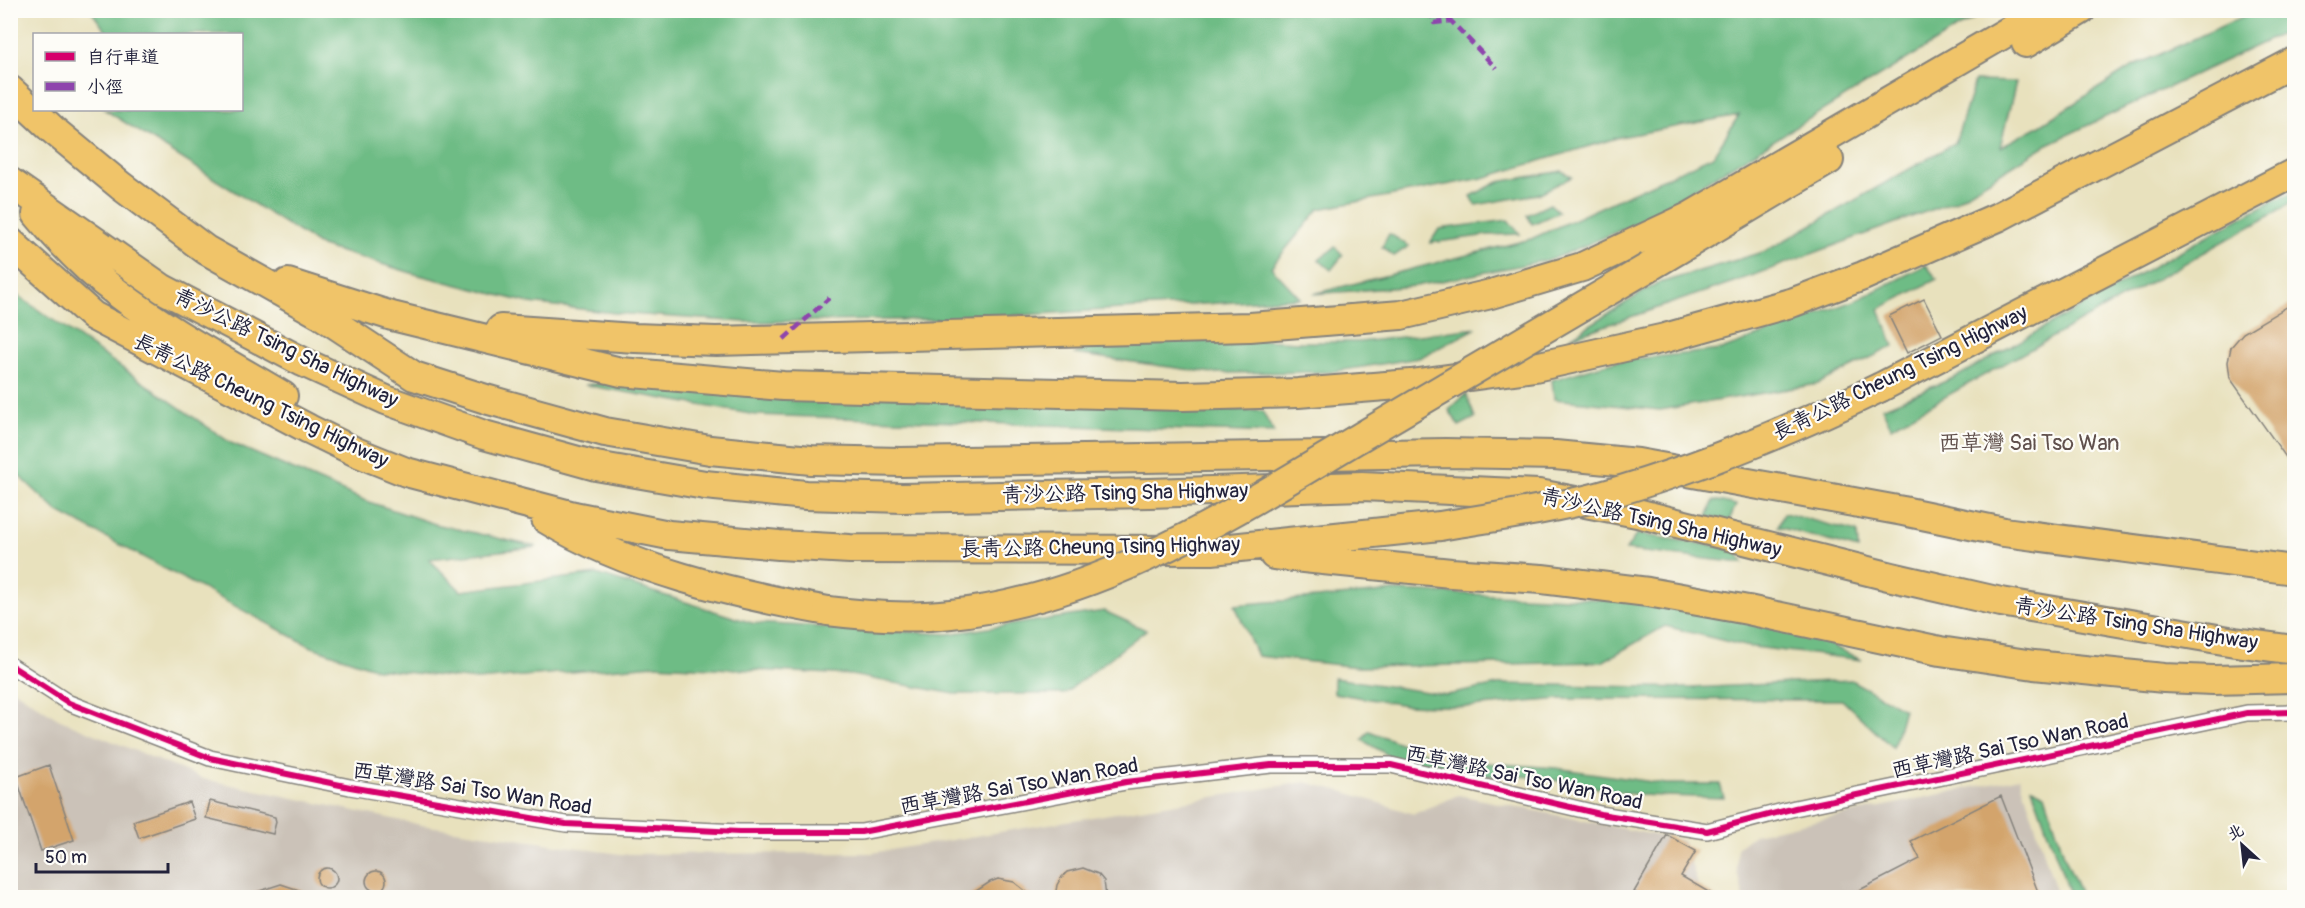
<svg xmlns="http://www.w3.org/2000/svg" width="2305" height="908" font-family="Pangolin,'LXGW WenKai TC',sans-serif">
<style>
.industrial{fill:#cbc2b8}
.forest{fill:#6ebc85;stroke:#486f60;stroke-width:1.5}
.building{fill:#d3a46c}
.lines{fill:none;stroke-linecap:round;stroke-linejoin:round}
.street-casing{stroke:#85827c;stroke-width:18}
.highway-casing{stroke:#85827c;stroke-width:32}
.street{stroke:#fff;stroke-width:15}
.highway{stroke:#f0c469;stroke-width:28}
.highway-bridge-casing{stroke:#85827c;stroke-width:32;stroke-linecap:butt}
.highway-bridge{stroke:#f0c469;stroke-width:28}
.quiet{stroke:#8e44ad;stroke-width:4.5;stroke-dasharray:9 4.5;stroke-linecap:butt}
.cycleway-casing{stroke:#fdfcf7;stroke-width:10}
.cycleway{stroke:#d6006c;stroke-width:6}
.labels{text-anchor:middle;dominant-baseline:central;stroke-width:4.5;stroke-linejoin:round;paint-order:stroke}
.street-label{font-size:21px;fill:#22223b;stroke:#fdfcf7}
.neighbourhood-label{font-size:22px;fill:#60504c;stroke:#fdfcf7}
</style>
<rect width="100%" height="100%" fill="#fdfcf7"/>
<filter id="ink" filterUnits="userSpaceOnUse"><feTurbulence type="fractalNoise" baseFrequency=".0167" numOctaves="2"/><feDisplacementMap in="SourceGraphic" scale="12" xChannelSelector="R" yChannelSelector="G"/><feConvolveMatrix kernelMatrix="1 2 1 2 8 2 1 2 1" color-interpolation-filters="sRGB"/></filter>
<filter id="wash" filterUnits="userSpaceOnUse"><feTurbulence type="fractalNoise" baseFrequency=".008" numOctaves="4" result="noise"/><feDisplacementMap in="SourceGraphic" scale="24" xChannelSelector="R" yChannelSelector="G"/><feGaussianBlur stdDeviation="1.35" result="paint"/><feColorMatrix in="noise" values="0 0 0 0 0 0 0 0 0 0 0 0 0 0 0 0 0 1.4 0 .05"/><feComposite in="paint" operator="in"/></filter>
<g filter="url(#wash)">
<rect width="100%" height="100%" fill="#e8e1bd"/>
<!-- industrial -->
<path class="industrial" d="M 10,687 L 58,719 L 204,779 L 421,825 L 620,854 L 872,853 L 1305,782 L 1345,792 L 1414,814 L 1458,795 L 1684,841 L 1702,897 L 11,897 Z
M 2020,777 L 2058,897 L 1744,897 L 1737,873 L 1737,848 L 1755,834 Z"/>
<!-- forest -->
<path class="forest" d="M 2257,10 L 2294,11 L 2294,28 L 2046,145 L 1955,201 L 1757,274 L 1569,338 L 1656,284 L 1766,251 L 1955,143 L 1975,81 L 2016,82 L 2000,147 L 2037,127 L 2130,68 Z
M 91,11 L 91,10 L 1986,11 L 1640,222 L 1553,259 L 1416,286 L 1313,294 L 1531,239 L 1713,156 L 1739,115 L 1620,137 L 1483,178 L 1319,209 L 1271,267 L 1300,298 L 957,319 L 745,322 L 615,313 L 529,303 L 415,274 L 321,246 L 105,110 L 242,110 L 242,34 L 108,34 Z
M 1562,171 L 1572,177 L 1538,194 L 1476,205 L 1471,196 L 1498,182 Z
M 2294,192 L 2294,200 L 2282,209 L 1891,427 L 1882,408 L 1958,376 L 2200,240 L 2274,200 Z
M 1550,204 L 1559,212 L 1532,224 L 1527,215 Z
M 1508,220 L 1520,234 L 1488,235 L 1430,243 L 1439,229 Z
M 1389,234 L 1390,234 L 1409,246 L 1394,256 L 1382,247 Z
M 1335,247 L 1343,255 L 1331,270 L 1319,260 Z
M 1926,265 L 1937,279 L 1879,309 L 1894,346 L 1818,384 L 1660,410 L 1554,399 L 1552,380 L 1616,361 L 1721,350 L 1857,300 Z
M 11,291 L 231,443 L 366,501 L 435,524 L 537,547 L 429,559 L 461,591 L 597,574 L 752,623 L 948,634 L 1104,611 L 1146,630 L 1064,694 L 955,694 L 851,675 L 655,665 L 477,680 L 377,669 L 312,647 L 58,512 L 11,468 Z
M 1477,328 L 1419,358 L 1331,372 L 1213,373 L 1075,354 L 1094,344 L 1226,338 L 1298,342 L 1360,342 Z
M 634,379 L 1262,411 L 1274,433 L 756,415 L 585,385 Z
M 1466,394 L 1475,418 L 1459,426 L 1449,410 Z
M 1714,500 L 1736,505 L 1729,521 L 1707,517 Z
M 1784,513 L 1857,532 L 1858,549 L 1778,527 Z
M 1637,534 L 1736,549 L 1743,563 L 1626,550 Z
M 1396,591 L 1645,601 L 1779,621 L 1862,660 L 1745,646 L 1665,626 L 1602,662 L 1358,667 L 1257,656 L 1235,605 Z
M 1334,678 L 1447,695 L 1503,684 L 1691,688 L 1851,680 L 1904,709 L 1893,748 L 1842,700 L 1561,699 L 1471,707 L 1405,705 L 1334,693 Z
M 1369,731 L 1444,760 L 1556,768 L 1666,784 L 1720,784 L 1724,798 L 1638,795 L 1537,777 L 1417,772 L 1362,740 Z
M 2032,788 L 2045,794 L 2065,858 L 2082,897 L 2071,897 Z"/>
<g id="blocks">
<!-- building -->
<path class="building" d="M 1924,299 L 1942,335 L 1907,353 L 1889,316 Z
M 2295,302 L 2295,470 L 2230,378 L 2228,362 L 2231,347 L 2243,333 Z
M 49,765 L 74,840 L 41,851 L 16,777 Z
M 2001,796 L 2040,897 L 1846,897 L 1920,859 L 1911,841 Z
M 210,801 L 275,817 L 276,822 L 273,834 L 206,818 Z
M 189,802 L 195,819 L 139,838 L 133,821 Z
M 1667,835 L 1696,851 L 1681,876 L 1717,897 L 1643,897 L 1634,892 Z
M 1083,868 L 1098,874 L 1104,881 L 1106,897 L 1055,897 L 1057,885 L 1061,878 L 1067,872 Z
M317 878a10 10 0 1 1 20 0a10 10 0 1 1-20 0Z
M366 881a10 10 0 1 1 20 0a10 10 0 1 1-20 0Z
M 998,879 L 1014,882 L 1033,897 L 967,897 L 990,882 Z
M 281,884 L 317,896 L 317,897 L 248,897 L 247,895 Z"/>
</g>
</g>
<g filter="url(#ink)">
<use href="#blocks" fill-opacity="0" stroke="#85827c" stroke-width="1.5"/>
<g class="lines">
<defs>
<path id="street" d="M 10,665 L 69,703 L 210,758 L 350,787 L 566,824 L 739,832 L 861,832 L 1126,782 L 1271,765 L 1391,765 L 1600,814 L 1707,831 L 1795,808 L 2247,713 L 2294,712"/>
<path id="highway" d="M 2026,43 L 2081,10
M 10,90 L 53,130 L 121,186 L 206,250 L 320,314 L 414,376 L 489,400 L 605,432 L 710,450 L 811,460 L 901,462 L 1445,453 L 1555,455 L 1638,463 L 1903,511 L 2004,532 L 2294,570
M 10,182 L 163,289 L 303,362 L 386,400 L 484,435 L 596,466 L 705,485 L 806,495 L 902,498 L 1150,493 L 1362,486 L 1539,494 L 1637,513 L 1892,577 L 2001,602 L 2235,642 L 2294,650
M 37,214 C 61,243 89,272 119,294 C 170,333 228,363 283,396
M 10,242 L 93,316 L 309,429 L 356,452 L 406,472 L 574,516 L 669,535 L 779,545 L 850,549 L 1212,550 L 1440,526
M 1649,267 L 1829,160
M 288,283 L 392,316 L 621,372 L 783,386 L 1183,396 L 1298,393 L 1411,384 L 1535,367 L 1665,338 L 1794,302 L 1863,276 L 1998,217 L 2294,62
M 501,329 L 635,338 L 716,341 L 1250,327 L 1401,315 L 1491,294 L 1582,267 L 1689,217 L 2045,10
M 1881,387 L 2294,173
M 546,519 C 627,569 734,594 828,611
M 1274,555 L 1451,573 L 1542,579 L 1648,592 L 1748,610 L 1940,651 L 2034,665 L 2164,678 L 2213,680 L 2294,678"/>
</defs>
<!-- street casing -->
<use href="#street" class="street-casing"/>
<!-- highway casing -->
<use href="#highway" class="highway-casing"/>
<!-- street -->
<use href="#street" class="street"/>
<!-- highway -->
<use href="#highway" class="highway"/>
<defs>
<path id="highway-bridge" d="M 1440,526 C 1493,517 1548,510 1601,496 C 1697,469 1791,430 1881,387
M 828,611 C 868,616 910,619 951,614 C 1102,599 1234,512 1362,436 C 1458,380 1553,323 1649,267"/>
</defs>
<!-- highway-bridge casing -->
<use href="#highway-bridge" class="highway-bridge-casing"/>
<!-- highway-bridge -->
<use href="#highway-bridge" class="highway-bridge"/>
<!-- quiet -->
<path class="quiet" d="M 1429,10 L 1434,23 L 1451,21 L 1496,68
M 784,339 L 829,298"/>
<defs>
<path id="cycleway" d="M 10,665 L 69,703 L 210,758 L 350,787 L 566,824 L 739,832 L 861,832 L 1126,782 L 1271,765 L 1391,765 L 1600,814 L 1707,831 L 1795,808 L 2247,713 L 2294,712"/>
</defs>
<!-- cycleway casing -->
<use href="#cycleway" class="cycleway-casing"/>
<!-- cycleway -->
<use href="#cycleway" class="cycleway"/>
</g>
</g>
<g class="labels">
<!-- street labels -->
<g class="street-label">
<text transform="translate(286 348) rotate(26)">青沙公路 Tsing Sha Highway</text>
<text transform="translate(1900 373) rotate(-26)">長青公路 Cheung Tsing Highway</text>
<text transform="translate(261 401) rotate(26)">長青公路 Cheung Tsing Highway</text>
<text transform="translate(1125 493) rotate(-1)">青沙公路 Tsing Sha Highway</text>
<text transform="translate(1661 523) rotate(13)">青沙公路 Tsing Sha Highway</text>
<text transform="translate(1100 547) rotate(-1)">長青公路 Cheung Tsing Highway</text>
<text transform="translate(2136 624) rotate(9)">青沙公路 Tsing Sha Highway</text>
<text transform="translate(2010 746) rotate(-12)">西草灣路 Sai Tso Wan Road</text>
<text transform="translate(1524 778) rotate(12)">西草灣路 Sai Tso Wan Road</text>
<text transform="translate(1019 786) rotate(-10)">西草灣路 Sai Tso Wan Road</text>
<text transform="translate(472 789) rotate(9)">西草灣路 Sai Tso Wan Road</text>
</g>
<!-- neighbourhood labels -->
<g class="neighbourhood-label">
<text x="2029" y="443">西草灣 Sai Tso Wan</text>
</g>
</g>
<!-- margin -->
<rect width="2305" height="908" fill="none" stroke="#fdfcf7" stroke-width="36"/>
<!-- legend -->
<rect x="33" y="33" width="210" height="78" fill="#fdfcf7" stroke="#a5a5ac" stroke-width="1.5"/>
<rect x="45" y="52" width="30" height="9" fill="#d6006c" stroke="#a5a5ac" stroke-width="1.5"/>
<text x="87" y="63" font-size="18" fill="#22223b">自行車道</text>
<rect x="45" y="82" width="30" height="9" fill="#8e44ad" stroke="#a5a5ac" stroke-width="1.5"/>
<text x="87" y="93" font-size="18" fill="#22223b">小徑</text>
<!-- north arrow -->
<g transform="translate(2242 845) rotate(333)" stroke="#fdfcf7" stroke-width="4.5" paint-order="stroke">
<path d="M0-4.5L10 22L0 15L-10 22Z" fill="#22223b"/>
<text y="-9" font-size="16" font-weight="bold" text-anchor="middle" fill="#22223b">北</text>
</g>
<!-- scale -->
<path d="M36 863v9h132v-9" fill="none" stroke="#22223b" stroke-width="3"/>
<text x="45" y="863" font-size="18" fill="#22223b" stroke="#fdfcf7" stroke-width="4.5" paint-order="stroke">50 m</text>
</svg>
